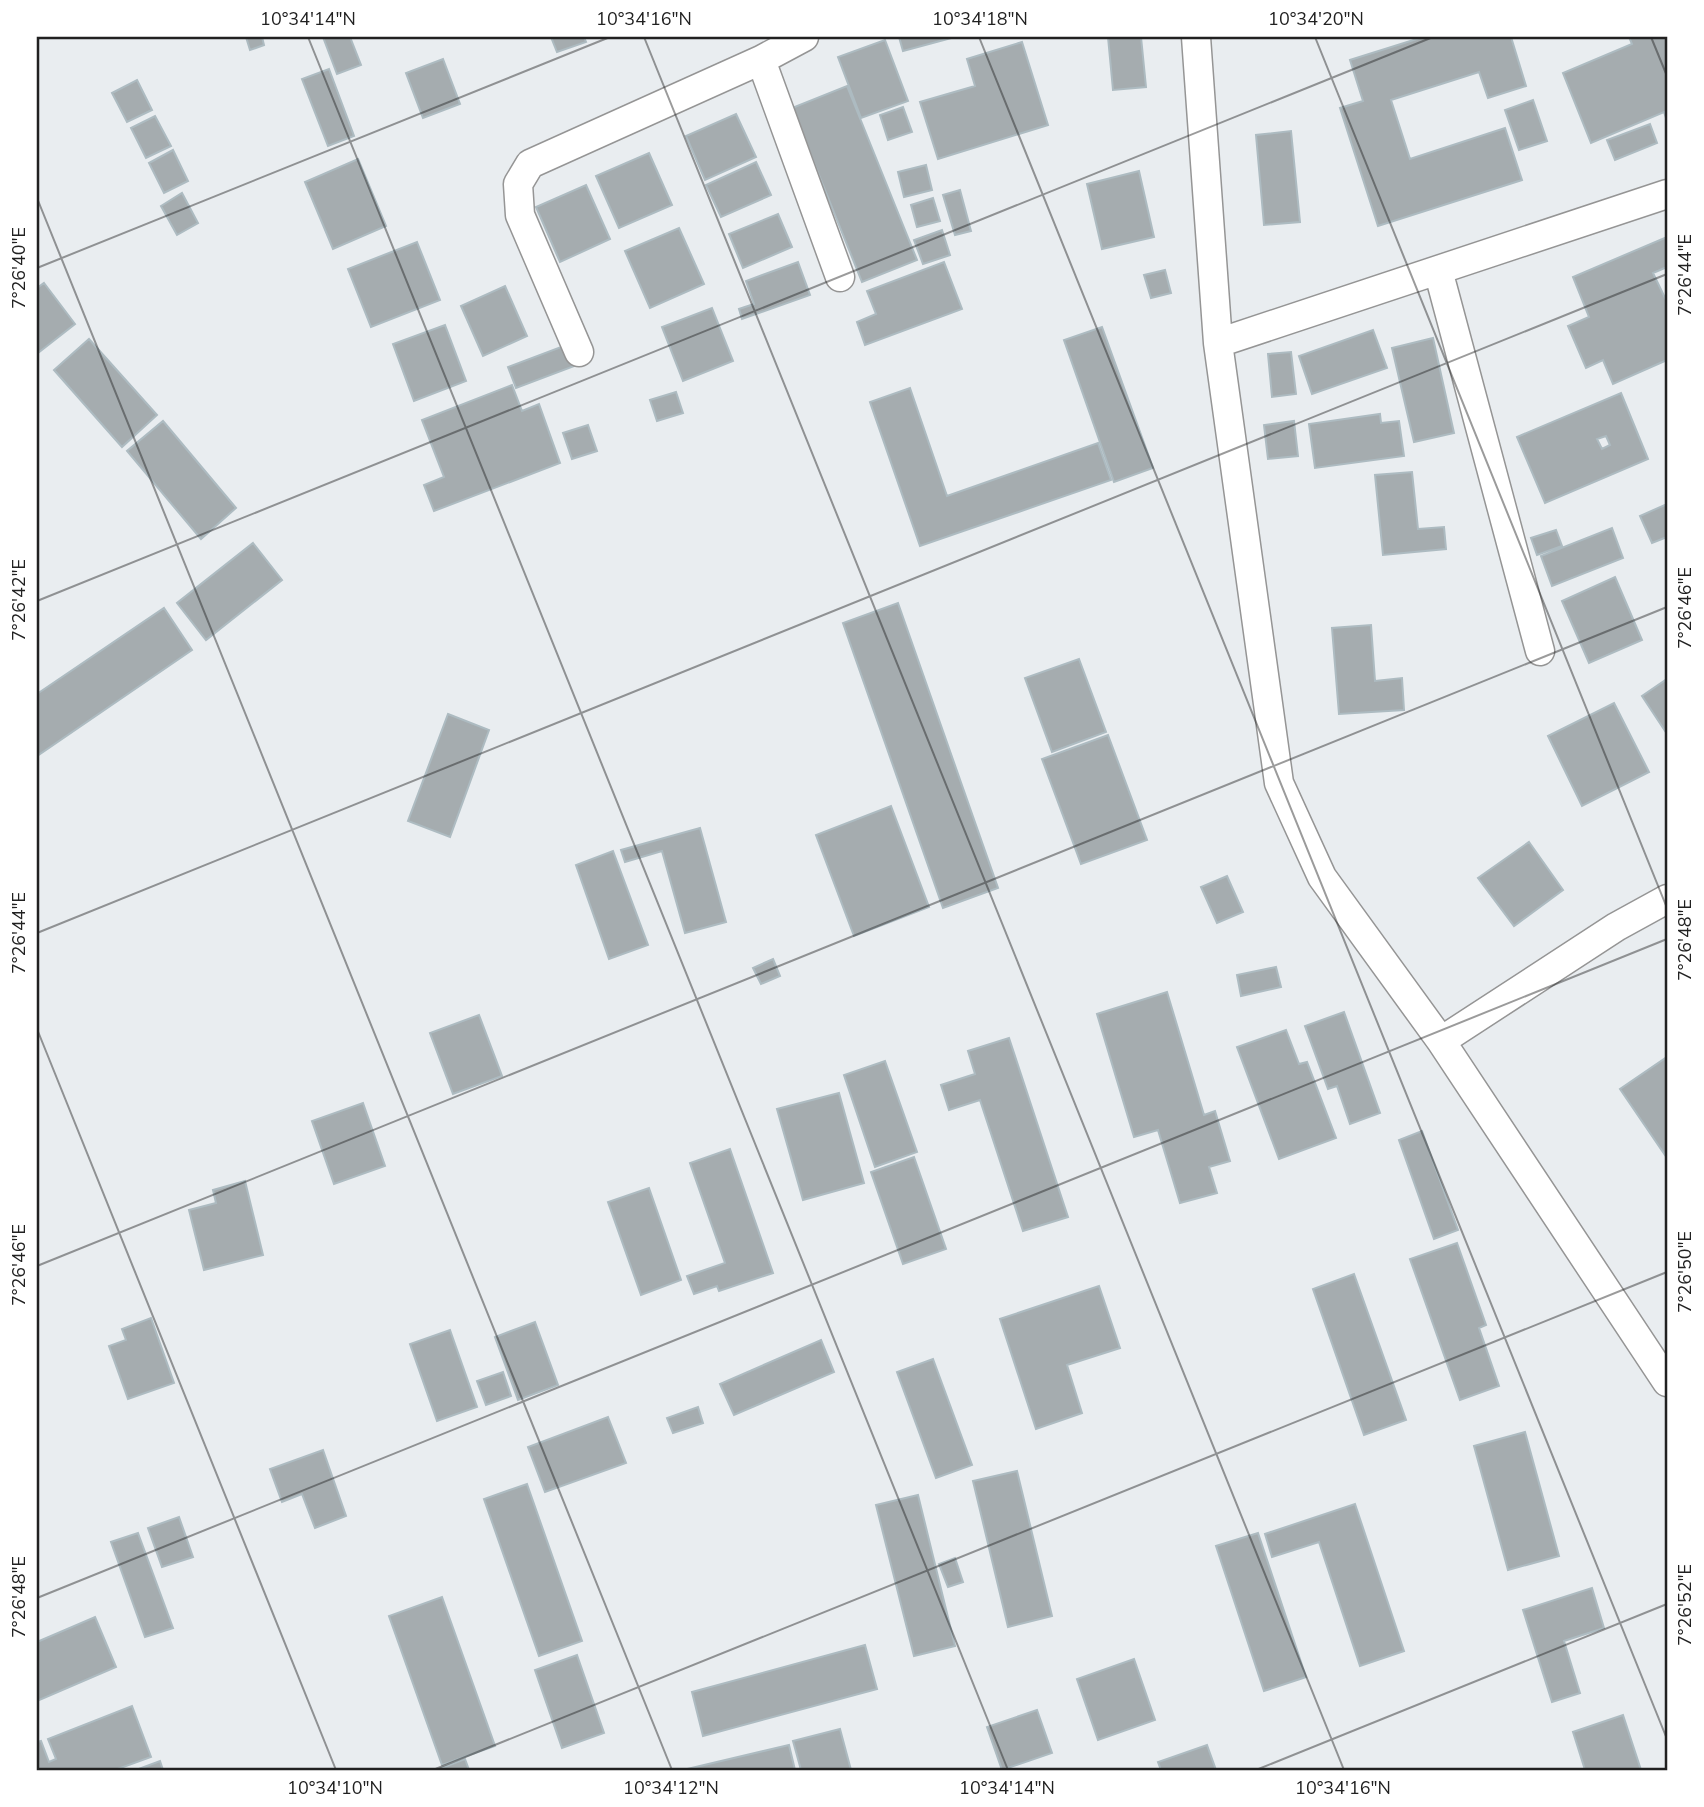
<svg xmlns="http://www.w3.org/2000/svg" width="1704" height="1807" font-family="'Nunito Sans',sans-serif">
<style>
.building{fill:#a5acaf;stroke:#adbbc1;stroke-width:2;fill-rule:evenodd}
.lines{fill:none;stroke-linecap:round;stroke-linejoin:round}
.street-casing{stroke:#959595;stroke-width:31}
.street{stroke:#fff;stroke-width:28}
.ticks{fill:none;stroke:#212121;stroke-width:2;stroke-opacity:0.45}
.neatline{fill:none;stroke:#212121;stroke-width:2.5}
.ticks-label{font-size:18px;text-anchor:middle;fill:#212121}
</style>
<rect width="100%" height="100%" fill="#e9edf0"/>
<!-- building -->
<path class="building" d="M 246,37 L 262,37 L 264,45 L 250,50 Z
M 323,37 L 350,37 L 361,65 L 337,74 Z
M 551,37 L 584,37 L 586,42 L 557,52 Z
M 899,37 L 955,37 L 903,51 Z
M 1108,37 L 1141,37 L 1146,87 L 1113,90 Z
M 1423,37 L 1511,37 L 1526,86 L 1488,98 L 1479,72 L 1391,100 L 1410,159 L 1505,128 L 1522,180 L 1378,226 L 1340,108 L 1363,101 L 1350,60 Z
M 1629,37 L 1667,37 L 1667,121 L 1664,112 L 1591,143 L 1563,73 L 1632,44 Z
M 885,40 L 908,101 L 861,118 L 838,57 Z
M 1022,42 L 1048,125 L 938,159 L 920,102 L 975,86 L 967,59 Z
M 443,59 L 460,104 L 423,118 L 406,73 Z
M 329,69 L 354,136 L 328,146 L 302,79 Z
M 137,80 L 152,110 L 127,122 L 112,93 Z
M 847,86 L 917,260 L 862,282 L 792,108 Z
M 1533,100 L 1547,141 L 1519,150 L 1505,110 Z
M 903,107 L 912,132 L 888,140 L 880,115 Z
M 736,114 L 756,157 L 705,180 L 686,136 Z
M 155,116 L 171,146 L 146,158 L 131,128 Z
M 1650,124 L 1657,143 L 1615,160 L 1607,140 Z
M 1291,131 L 1300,222 L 1264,225 L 1256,135 Z
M 173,150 L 188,181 L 164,193 L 149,163 Z
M 649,153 L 672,205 L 619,228 L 596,176 Z
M 358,159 L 386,226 L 333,249 L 305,182 Z
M 756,162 L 771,195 L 721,217 L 706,185 Z
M 926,165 L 932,190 L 904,197 L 898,172 Z
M 1139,171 L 1154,237 L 1102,249 L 1087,184 Z
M 586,185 L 610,239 L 560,262 L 536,207 Z
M 960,190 L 971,231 L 955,235 L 943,195 Z
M 182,193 L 198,223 L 177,235 L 161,206 Z
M 933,198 L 940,221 L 917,227 L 911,205 Z
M 778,214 L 792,247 L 743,268 L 729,234 Z
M 679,228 L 704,284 L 650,308 L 625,251 Z
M 942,230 L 950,255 L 923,264 L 914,240 Z
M 1667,237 L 1667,267 L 1653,273 L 1667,302 L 1667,360 L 1613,384 L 1603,360 L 1586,368 L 1568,326 L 1589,317 L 1573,277 Z
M 417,242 L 440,300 L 371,327 L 348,269 Z
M 798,262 L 810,295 L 742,319 L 739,309 L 754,304 L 746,281 Z
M 944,262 L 962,309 L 865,345 L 857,322 L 876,314 L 867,291 Z
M 1165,270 L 1171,293 L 1151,298 L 1144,275 Z
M 44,283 L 75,324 L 38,353 L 37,288 Z
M 505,286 L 527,336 L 483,356 L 461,306 Z
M 712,308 L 733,361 L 683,381 L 662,327 Z
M 445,325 L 466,381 L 414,401 L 393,344 Z
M 1102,327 L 1153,468 L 1114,482 L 1064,340 Z
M 1373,330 L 1387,368 L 1312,394 L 1299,356 Z
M 1433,338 L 1454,433 L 1414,442 L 1392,348 Z
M 89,339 L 157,415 L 122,447 L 54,370 Z
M 569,344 L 577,365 L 516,388 L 508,367 Z
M 1291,352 L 1296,394 L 1272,397 L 1268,354 Z
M 512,385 L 522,411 L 539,404 L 560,463 L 434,511 L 424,485 L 444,477 L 422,420 Z
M 910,388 L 947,496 L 1098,443 L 1111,480 L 920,546 L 870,402 Z
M 676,392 L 683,413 L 657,421 L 650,400 Z
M 1621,393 L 1648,459 L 1545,503 L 1517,437 ZM 1606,436 L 1610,445 L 1602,449 L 1597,439 Z
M 1380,414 L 1381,423 L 1399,421 L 1404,456 L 1315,468 L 1309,424 Z
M 163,421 L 236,508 L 201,539 L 127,451 Z
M 1294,421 L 1298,456 L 1268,459 L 1264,425 Z
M 588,425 L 597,451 L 572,459 L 563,433 Z
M 1412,472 L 1418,529 L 1444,527 L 1446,549 L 1383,555 L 1375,475 Z
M 1667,504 L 1667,537 L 1652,543 L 1640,516 Z
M 1612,528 L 1623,558 L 1552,586 L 1541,556 Z
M 1556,530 L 1562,546 L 1537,555 L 1531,538 Z
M 253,543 L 282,580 L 206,640 L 177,603 Z
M 1615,577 L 1642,640 L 1589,663 L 1562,601 Z
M 898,603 L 998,888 L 943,908 L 843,623 Z
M 164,608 L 192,650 L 37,756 L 37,694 Z
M 1371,625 L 1375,681 L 1402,678 L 1404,710 L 1339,714 L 1332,628 Z
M 1079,659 L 1106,732 L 1052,752 L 1025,678 Z
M 1667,679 L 1667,734 L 1642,696 Z
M 1614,703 L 1649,772 L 1582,806 L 1548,736 Z
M 448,714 L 489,730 L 450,837 L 408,821 Z
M 1108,735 L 1147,840 L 1081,864 L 1042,759 Z
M 891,806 L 929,907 L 854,936 L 816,835 Z
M 700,828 L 726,922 L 685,933 L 662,851 L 625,862 L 621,850 Z
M 1529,842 L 1563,890 L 1514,926 L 1478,878 Z
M 613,851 L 648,945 L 609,959 L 576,865 Z
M 1227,876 L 1243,912 L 1217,923 L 1201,887 Z
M 773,959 L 780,976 L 761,984 L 753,968 Z
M 1276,967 L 1281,987 L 1241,996 L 1237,975 Z
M 1167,992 L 1204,1115 L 1215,1111 L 1230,1161 L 1209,1167 L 1217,1193 L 1180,1203 L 1158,1130 L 1134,1137 L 1097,1014 Z
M 1344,1012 L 1380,1113 L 1350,1124 L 1337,1086 L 1328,1089 L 1305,1026 Z
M 479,1015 L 502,1076 L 453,1094 L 430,1033 Z
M 1286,1030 L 1299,1064 L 1307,1062 L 1336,1138 L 1279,1159 L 1237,1047 Z
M 1009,1038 L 1068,1217 L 1023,1231 L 980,1100 L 949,1110 L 941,1085 L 975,1074 L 968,1051 Z
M 1667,1057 L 1667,1158 L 1620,1089 Z
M 885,1061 L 917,1152 L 875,1167 L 844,1075 Z
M 839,1093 L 864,1183 L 803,1200 L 777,1109 Z
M 363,1103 L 385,1166 L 334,1184 L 312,1121 Z
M 1422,1131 L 1458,1230 L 1434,1239 L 1399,1140 Z
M 730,1149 L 773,1273 L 719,1291 L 717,1286 L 694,1294 L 687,1276 L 725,1263 L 690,1163 Z
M 914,1157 L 946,1249 L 903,1264 L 871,1172 Z
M 245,1181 L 263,1255 L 204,1270 L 189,1210 L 216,1203 L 213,1190 Z
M 649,1188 L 681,1280 L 641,1295 L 608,1202 Z
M 1457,1243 L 1486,1325 L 1479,1328 L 1499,1386 L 1460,1400 L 1410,1259 Z
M 1354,1274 L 1406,1420 L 1364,1435 L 1313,1289 Z
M 1099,1286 L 1120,1348 L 1067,1365 L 1082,1413 L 1036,1429 L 1000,1319 Z
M 151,1318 L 174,1383 L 128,1399 L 109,1346 L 126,1340 L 122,1329 Z
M 535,1322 L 558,1385 L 518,1400 L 495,1337 Z
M 450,1330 L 477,1407 L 437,1421 L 410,1344 Z
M 821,1340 L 834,1372 L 734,1415 L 720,1384 Z
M 933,1359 L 972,1465 L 936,1478 L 897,1372 Z
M 503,1372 L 511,1396 L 486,1405 L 477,1381 Z
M 698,1407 L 703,1423 L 673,1433 L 667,1418 Z
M 608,1417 L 626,1463 L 545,1492 L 528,1447 Z
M 1525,1432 L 1559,1556 L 1508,1570 L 1474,1446 Z
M 323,1450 L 346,1516 L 315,1528 L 302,1494 L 282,1502 L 270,1469 Z
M 1017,1471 L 1052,1616 L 1008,1627 L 973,1481 Z
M 527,1484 L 582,1641 L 539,1656 L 484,1499 Z
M 918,1495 L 955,1646 L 914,1656 L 876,1505 Z
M 1355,1504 L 1404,1651 L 1360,1666 L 1319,1542 L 1272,1557 L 1265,1534 Z
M 179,1517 L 193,1557 L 162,1567 L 148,1528 Z
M 138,1533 L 173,1628 L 145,1637 L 111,1542 Z
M 1258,1533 L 1306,1677 L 1264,1691 L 1216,1546 Z
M 955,1558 L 963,1582 L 948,1587 L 939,1564 Z
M 1592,1588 L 1604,1628 L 1564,1641 L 1580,1693 L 1552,1702 L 1523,1610 Z
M 442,1597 L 495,1746 L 442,1765 L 389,1616 Z
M 95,1617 L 116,1667 L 37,1701 L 37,1642 Z
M 865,1645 L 877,1689 L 703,1736 L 692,1692 Z
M 577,1655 L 604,1733 L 562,1748 L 535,1670 Z
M 1134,1659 L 1155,1720 L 1098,1740 L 1077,1679 Z
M 132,1706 L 151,1757 L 115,1770 L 37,1770 L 37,1742 L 41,1741 L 49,1762 L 56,1759 L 48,1739 Z
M 1037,1710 L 1052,1753 L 1002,1770 L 987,1727 Z
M 1623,1715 L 1641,1770 L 1585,1770 L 1573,1732 Z
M 840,1729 L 851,1770 L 801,1770 L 793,1741 Z
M 789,1745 L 795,1770 L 683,1770 Z
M 1207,1745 L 1216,1770 L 1161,1770 L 1158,1762 Z
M 465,1759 L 469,1770 L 439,1770 L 439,1769 Z
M 160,1761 L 163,1770 L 136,1770 Z"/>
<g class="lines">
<defs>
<path id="street" d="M 1196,37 L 1218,343 L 1279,783 L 1322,877 L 1441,1041 L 1667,1382
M 761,60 L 840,277
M 1438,270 L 1540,651
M 1218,343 L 1667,194
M 579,352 L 520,215 L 518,184 L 530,164 L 761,60 L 804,37
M 1441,1041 L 1616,927 L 1667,899"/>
</defs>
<!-- street casing -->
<use href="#street" class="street-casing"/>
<!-- street -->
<use href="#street" class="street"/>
</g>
<!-- ticks -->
<path class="ticks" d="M 308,37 L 1008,1770M 644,37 L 1344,1770M 979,37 L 1667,1739M 1315,37 L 1667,908M 1651,37 L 1667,76M 37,198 L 672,1770M 37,268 L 610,37M 37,601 L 1433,37M 37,933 L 1667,274M 37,1029 L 336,1770M 37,1266 L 1667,607M 37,1598 L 1667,939M 433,1770 L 1667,1272M 1256,1770 L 1667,1604"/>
<!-- border -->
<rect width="1704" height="1807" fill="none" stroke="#ffffff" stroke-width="77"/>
<rect x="38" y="38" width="1628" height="1731" class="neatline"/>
<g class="ticks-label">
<text x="308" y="25">10°34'14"N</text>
<text x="644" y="25">10°34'16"N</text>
<text x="980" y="25">10°34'18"N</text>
<text x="1316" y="25">10°34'20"N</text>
<text transform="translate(19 268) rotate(-90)" y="6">7°26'40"E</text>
<text transform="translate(1685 275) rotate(-90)" y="6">7°26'44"E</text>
<text transform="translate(19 600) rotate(-90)" y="6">7°26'42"E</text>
<text transform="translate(1685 608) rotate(-90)" y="6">7°26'46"E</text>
<text transform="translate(19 933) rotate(-90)" y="6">7°26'44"E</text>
<text transform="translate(1685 940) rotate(-90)" y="6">7°26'48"E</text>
<text transform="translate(19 1265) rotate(-90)" y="6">7°26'46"E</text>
<text transform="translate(1685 1272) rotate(-90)" y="6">7°26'50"E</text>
<text transform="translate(19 1597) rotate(-90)" y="6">7°26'48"E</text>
<text transform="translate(1685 1605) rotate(-90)" y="6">7°26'52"E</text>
<text x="335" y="1794">10°34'10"N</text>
<text x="671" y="1794">10°34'12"N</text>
<text x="1007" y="1794">10°34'14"N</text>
<text x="1343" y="1794">10°34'16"N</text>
</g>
</svg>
